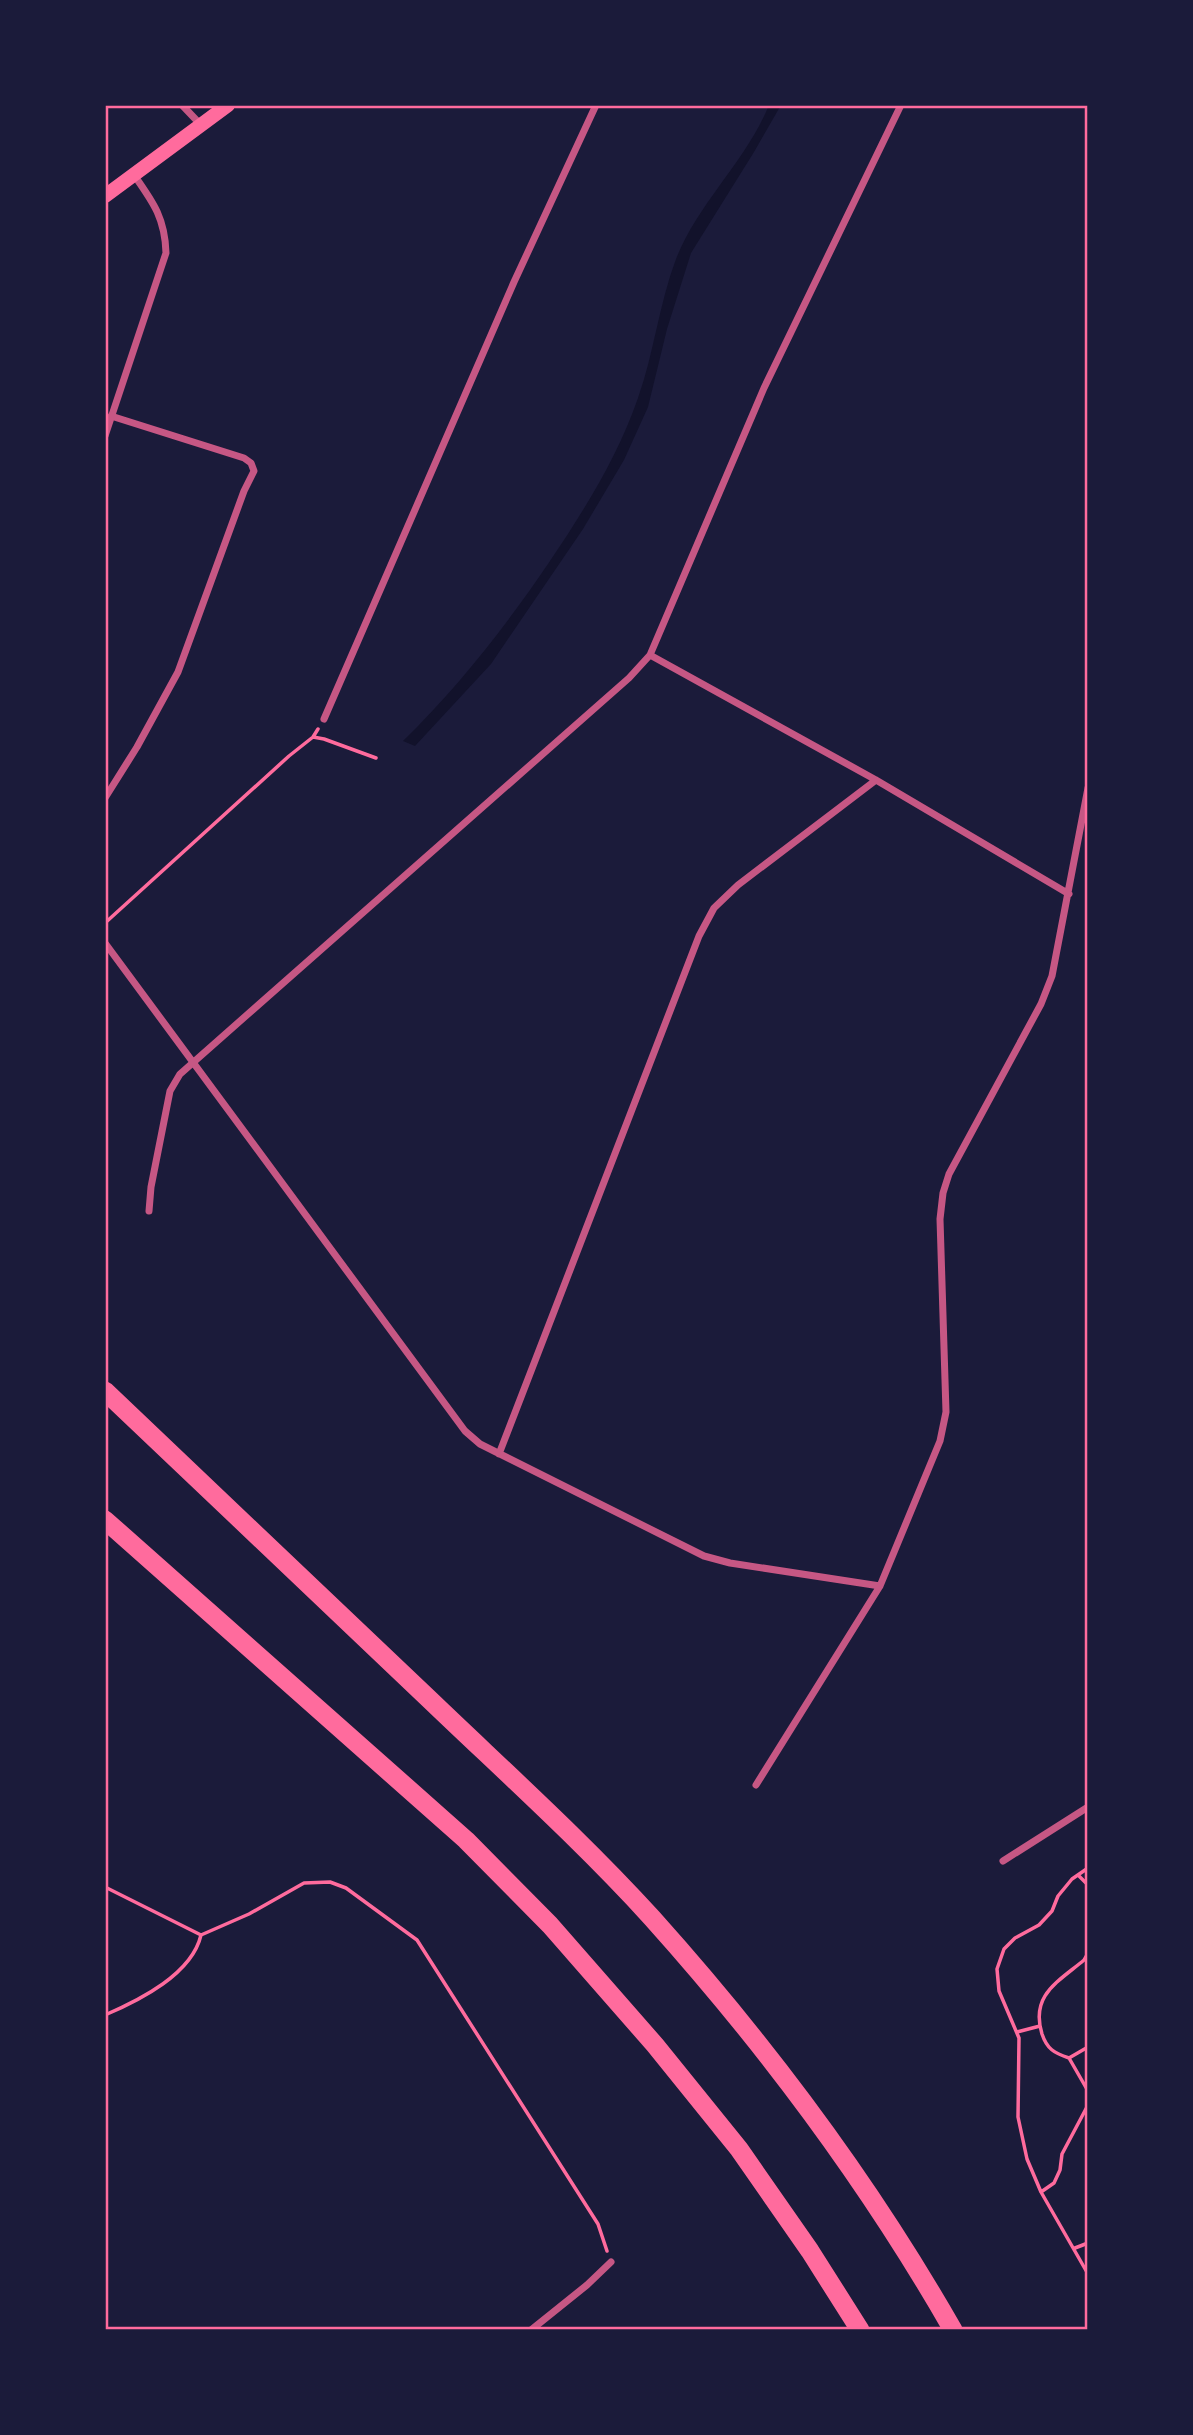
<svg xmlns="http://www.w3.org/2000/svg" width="1193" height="2435" font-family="Figtree,sans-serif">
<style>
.water{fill:#12122b}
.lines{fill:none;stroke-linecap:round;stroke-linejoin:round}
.path{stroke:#ff6b9d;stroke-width:3.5}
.minor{stroke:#c65784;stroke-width:7}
.secondary{stroke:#ff6b9d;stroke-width:14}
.motorway{stroke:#ff6b9d;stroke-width:19}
.neatline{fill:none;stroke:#ff6b9d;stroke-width:2.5}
</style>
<rect width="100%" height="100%" fill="#1b1b3a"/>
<!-- water -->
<path class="water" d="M 769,105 L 781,105 L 754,152 L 691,253 L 667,329 L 648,407 L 624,460 L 583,529 L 491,664 L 415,746 L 403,741 C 459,686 506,626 550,561 C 585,509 618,456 638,398 C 654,353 659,304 676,259 C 698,203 746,161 769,105 Z"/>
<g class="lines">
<!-- path -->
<path class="path" d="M 313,737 L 324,739 L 376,758
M 105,923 L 289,756 L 313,737 L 318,729
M 1088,1868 L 1072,1879 L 1058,1896 L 1052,1911 L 1039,1925 L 1015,1938 L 1004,1949 L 997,1969 L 999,1991 L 1019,2038 L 1018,2117 L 1027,2159 L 1041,2192 L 1088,2274
M 1078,1875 L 1088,1885
M 105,1887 L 201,1935 L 249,1914 L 304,1883 L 330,1882 L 346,1888 L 417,1940 L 598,2224 L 607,2251
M 1088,1953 L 1084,1960 C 1058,1982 1030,1995 1042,2034 C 1047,2049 1054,2053 1069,2058 L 1088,2047
M 105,2015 C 140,2000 192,1974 201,1935
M 1017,2032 L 1040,2026
M 1069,2058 L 1088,2091
M 1041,2192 L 1054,2183 L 1060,2170 L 1062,2154 L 1088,2105
M 1075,2248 L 1088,2243"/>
<!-- minor -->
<path class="minor" d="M 182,105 L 201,125
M 105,436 L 166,253 C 165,218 153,202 134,175
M 650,655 L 876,780 L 1069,894
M 324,719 L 514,282 L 596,105
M 105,798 L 137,747 L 178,672 L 244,491 L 254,471 L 251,463 L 244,458 L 111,416
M 105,943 L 465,1431 L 480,1444 L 704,1556 L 730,1563 L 880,1586
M 149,1211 L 151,1187 L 170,1091 L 180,1074 L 629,678 L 650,655 L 764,388 L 901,105
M 499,1454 L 699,936 L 714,908 L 738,885 L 876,780
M 756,1785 L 880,1586 L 940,1441 L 946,1412 L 940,1219 L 943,1193 L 949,1174 L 1041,1004 L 1052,976 L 1088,788
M 1003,1861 L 1088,1807
M 531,2330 L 587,2285 L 611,2262"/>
<!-- secondary -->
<path class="secondary" d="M 105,196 L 228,105"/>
<!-- motorway -->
<path class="motorway" d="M 105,1391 C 213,1493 321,1596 429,1699 C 504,1771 582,1841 652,1918 C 765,2044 869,2183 953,2330
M 105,1520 L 466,1840 L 550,1925 L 655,2045 L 739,2149 L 810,2251 L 860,2330"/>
</g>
<!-- border -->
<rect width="1193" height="2435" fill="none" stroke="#1b1b3a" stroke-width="214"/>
<rect x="107" y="107" width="979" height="2221" class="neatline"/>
</svg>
